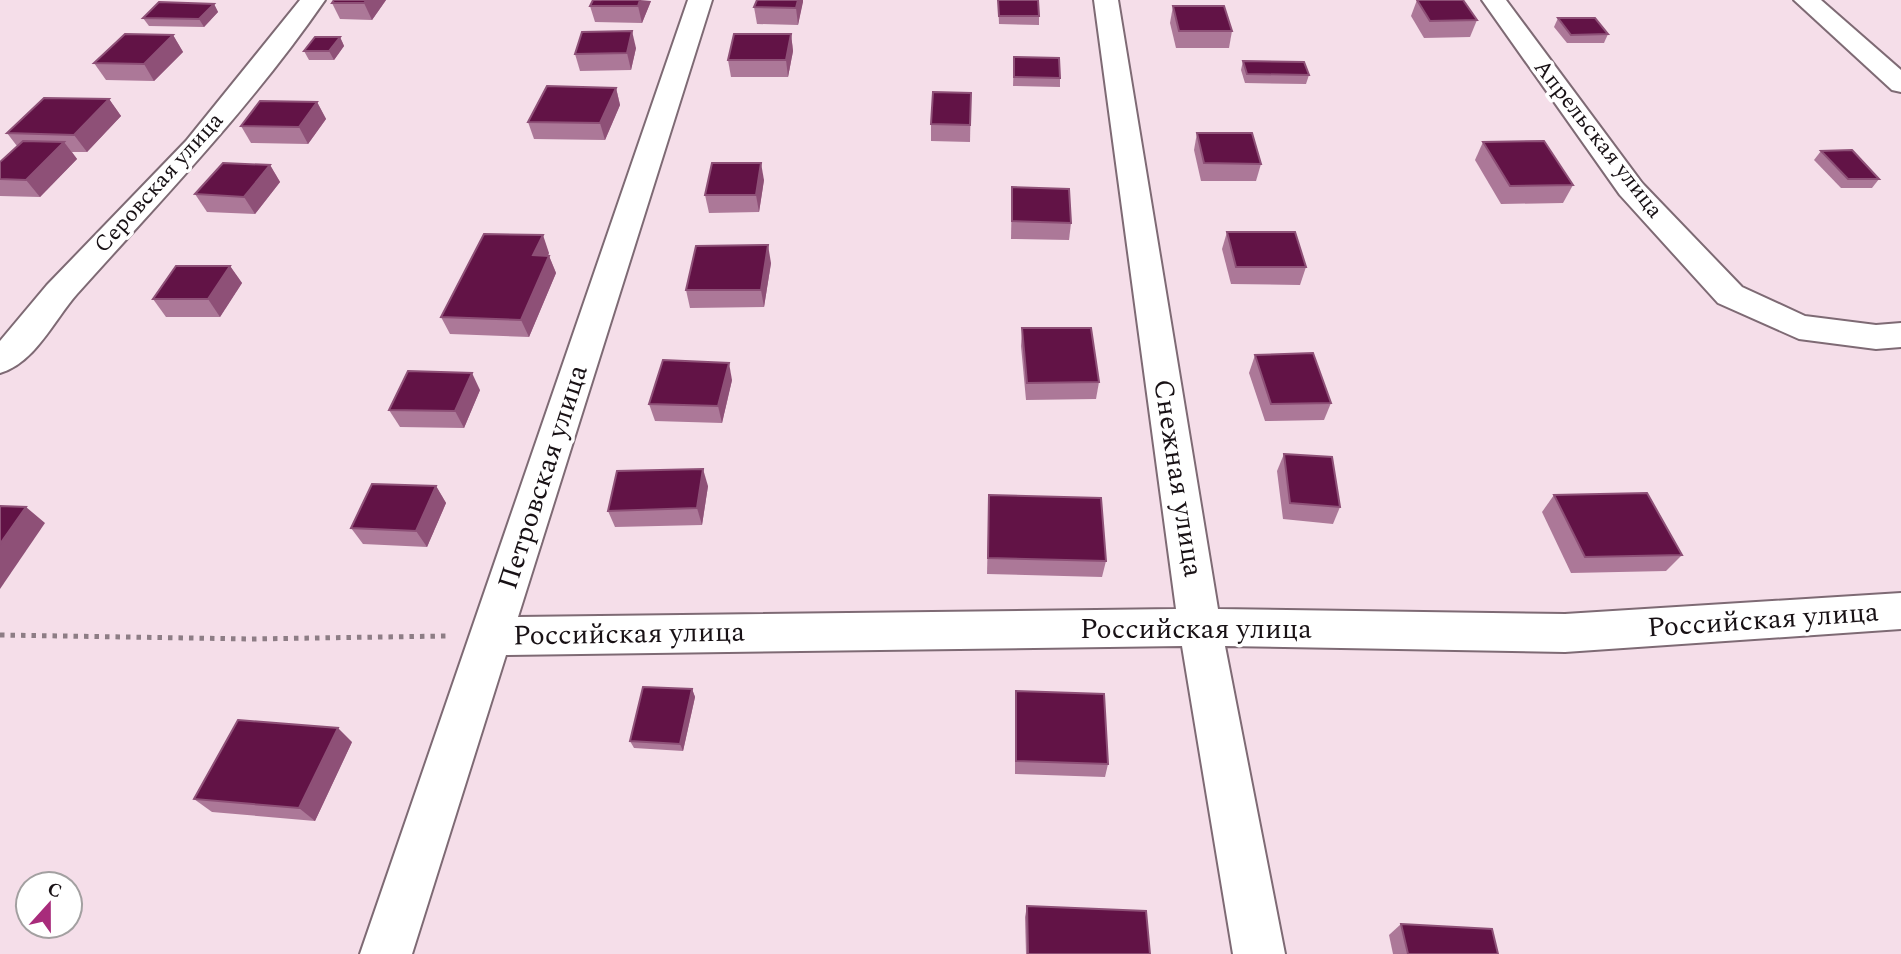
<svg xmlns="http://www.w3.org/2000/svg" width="1901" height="954" font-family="Spectral,serif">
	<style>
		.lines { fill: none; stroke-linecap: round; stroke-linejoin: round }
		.minor-casing { stroke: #7e6a74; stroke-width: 4 }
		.path { stroke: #8d7d85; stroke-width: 5; stroke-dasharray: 4.5 6; stroke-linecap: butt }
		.minor { fill: #fff; fill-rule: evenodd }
		.wall { fill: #ac7898 }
		.shaded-wall { fill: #8e5077 }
		.building { fill: #621346; stroke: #8e5077; stroke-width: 2 }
		.labels { text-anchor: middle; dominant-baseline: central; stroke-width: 7; stroke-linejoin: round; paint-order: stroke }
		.far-street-label { font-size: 23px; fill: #181115; stroke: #fff }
		.street-label { font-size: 28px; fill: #181115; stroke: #fff }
	</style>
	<rect width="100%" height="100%" fill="#f5dee9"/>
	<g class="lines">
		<g class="minor-casing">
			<g id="minor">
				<path d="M 300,0 L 325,0 C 252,106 162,199 77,294 C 54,320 35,363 0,373 L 0,341 L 47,285 L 186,141 Z"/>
				<polygon points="688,0 712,0 518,617 1176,609 1094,0 1118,0 1218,609 1565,614 1901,593 1901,629 1565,652 1225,646 1285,954 1233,954 1182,646 506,655 412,954 360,954"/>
				<polygon points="1482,0 1506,0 1642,183 1742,287 1805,316 1876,325 1901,323 1901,347 1876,349 1799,339 1718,303 1620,195"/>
				<polygon points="1794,0 1821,0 1901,70 1901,92 1892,90"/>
			</g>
		</g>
		<polyline class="path" points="0,635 250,639 447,636"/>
		<use href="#minor" class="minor"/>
	</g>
	<g class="wall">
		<polygon points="334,0 386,0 372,20 340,19 332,3"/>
		<polygon points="757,0 803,0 798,25 757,24 754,7"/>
		<polygon points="998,0 1039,16 1039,25 999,24"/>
		<polygon points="1417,0 1477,20 1470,37 1424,38 1411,16"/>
		<polygon points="651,1 642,23 595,22 590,6"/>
		<polygon points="214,4 218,12 204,27 149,26 143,18"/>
		<polygon points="1173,6 1232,31 1229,48 1176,48 1170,23"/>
		<polygon points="1558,18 1608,34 1604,43 1567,43 1554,27"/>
		<polygon points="791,34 793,51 788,77 731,77 728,60"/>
		<polygon points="173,35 183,52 154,81 106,80 94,63"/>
		<polygon points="340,37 344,46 334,60 309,60 304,51"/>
		<polygon points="636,48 631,70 580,71 575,54"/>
		<polygon points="1014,57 1060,78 1060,87 1013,86"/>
		<polygon points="1243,61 1309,75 1306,84 1245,83 1241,70"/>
		<polygon points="616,88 620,105 605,140 534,139 528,122"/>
		<polygon points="971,93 970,142 931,141 931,124"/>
		<polygon points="109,99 121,116 87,152 72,152 77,159 40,197 0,196 0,162 17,146 7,133"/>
		<polygon points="317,102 326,119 308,144 251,143 241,126"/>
		<polygon points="1197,133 1261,164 1256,181 1201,181 1194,150"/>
		<polygon points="1483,142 1573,185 1563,203 1501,204 1475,160"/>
		<polygon points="1821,151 1879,179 1872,188 1841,188 1814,160"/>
		<polygon points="270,165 280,182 255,214 207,212 195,194"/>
		<polygon points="764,180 759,212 709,213 705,195"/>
		<polygon points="1012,187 1071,223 1069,240 1011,239"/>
		<polygon points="1227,232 1306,267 1300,285 1231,284 1222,249"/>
		<polygon points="549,253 548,256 549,256 556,273 529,337 450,334 441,317"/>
		<polygon points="771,263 764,307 690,308 686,290"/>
		<polygon points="230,266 242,283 220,317 166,317 153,299"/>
		<polygon points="1022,328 1099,382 1096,399 1026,400 1021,346"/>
		<polygon points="1255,355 1331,403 1324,420 1265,421 1249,373"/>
		<polygon points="732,380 722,423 655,421 649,404"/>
		<polygon points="480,390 464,428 400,427 389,410"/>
		<polygon points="1284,454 1340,507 1333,524 1283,519 1277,471"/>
		<polygon points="436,486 446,503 427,547 363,544 351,528"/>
		<polygon points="708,486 702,525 615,527 608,511"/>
		<polygon points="989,495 1106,561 1102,577 987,574"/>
		<polygon points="1554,495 1682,555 1666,571 1571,573 1542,512"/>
		<polygon points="692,689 695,697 683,751 634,748 630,741"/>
		<polygon points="1016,691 1108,764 1105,777 1015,774 1015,706"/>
		<polygon points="352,742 315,821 212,812 194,799"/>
		<polygon points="1027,906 1150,954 1026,954 1025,917"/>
		<polygon points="1401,924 1498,954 1393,954 1389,935"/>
	</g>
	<g class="shaded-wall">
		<polygon points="367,0 386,0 372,20 364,3"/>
		<polygon points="640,0 651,1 642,23 638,6"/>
		<polygon points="798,0 803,0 803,2 798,25 796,8"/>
		<polygon points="214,4 218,12 204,27 199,19"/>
		<polygon points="632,31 636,48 631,70 627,53"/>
		<polygon points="791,34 793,51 788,77 786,60"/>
		<polygon points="173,35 183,52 154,81 144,64"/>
		<polygon points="340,37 344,46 334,60 329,51"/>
		<polygon points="616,88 620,105 605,140 600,123"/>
		<polygon points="109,99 121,116 87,152 74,135"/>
		<polygon points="317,102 326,119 308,144 299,127"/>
		<polygon points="64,142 77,159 40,197 26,180"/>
		<polygon points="761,163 764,180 759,212 756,195"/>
		<polygon points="270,165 280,182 255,214 244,197"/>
		<polygon points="543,235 549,253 540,273 533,255"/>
		<polygon points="768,245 771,263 764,307 761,290"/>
		<polygon points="549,256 556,273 529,337 521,320"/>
		<polygon points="230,266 242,283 220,317 208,299"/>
		<polygon points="729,363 732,380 722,423 718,406"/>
		<polygon points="472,373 480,390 464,428 455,411"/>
		<polygon points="703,469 708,486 702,525 697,508"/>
		<polygon points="436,486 446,503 427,547 416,531"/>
		<polygon points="26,507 45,523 0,589 0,544"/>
		<polygon points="692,689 695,697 683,751 680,744"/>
		<polygon points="338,728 352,742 315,821 299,808"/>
	</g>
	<g class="building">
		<polygon points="334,0 367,0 364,3 332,3"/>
		<polygon points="593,0 640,0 638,6 590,6"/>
		<polygon points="757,0 798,0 796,8 754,7"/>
		<polygon points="998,0 1038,0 1039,16 999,16"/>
		<polygon points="1417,0 1463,0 1477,20 1430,21"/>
		<polygon points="159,2 214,4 199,19 143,18"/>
		<polygon points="1173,6 1224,6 1232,31 1179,31"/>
		<polygon points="1558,18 1595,18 1608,34 1571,35"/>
		<polygon points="632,31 627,53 575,54 582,32"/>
		<polygon points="125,34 173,35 144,64 94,63"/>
		<polygon points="734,34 791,34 786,60 728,60"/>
		<polygon points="315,37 340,37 329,51 304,51"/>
		<polygon points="1014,57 1059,58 1060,78 1014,77"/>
		<polygon points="1243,61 1304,62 1309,75 1247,74"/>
		<polygon points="547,86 616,88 600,123 528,122"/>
		<polygon points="933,92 971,93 970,125 931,124"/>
		<polygon points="44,98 109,99 74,135 7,133"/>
		<polygon points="260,101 317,102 299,127 241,126"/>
		<polygon points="1197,133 1252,133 1261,164 1204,163"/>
		<polygon points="23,141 64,142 26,180 0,179 0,162"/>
		<polygon points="1544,141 1573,185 1510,186 1483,142"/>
		<polygon points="1852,150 1879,179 1848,179 1821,151"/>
		<polygon points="223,163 270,165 244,197 195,194"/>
		<polygon points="712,163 761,163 756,195 705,195"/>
		<polygon points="1012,187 1069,189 1071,223 1012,221"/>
		<polygon points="1227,232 1295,232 1306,267 1236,267"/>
		<polygon points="484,234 543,235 533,255 549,256 521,320 441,317"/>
		<polygon points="768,245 761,290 686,290 696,246"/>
		<polygon points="176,266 230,266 208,299 153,299"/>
		<polygon points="1022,328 1091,328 1099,382 1027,383"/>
		<polygon points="1313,353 1331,403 1271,404 1255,355"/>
		<polygon points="663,360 729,363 718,406 649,404"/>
		<polygon points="408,371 472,373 455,411 389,410"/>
		<polygon points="1284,454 1332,457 1340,507 1290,503"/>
		<polygon points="703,469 697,508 608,511 617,471"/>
		<polygon points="372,484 436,486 416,531 351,528"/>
		<polygon points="1647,493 1682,555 1585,557 1554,495"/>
		<polygon points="989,495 1101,498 1106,561 988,558"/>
		<polygon points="0,506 26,507 0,544"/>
		<polygon points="643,687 692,689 680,744 630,741"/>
		<polygon points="1016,691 1104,694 1108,764 1016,761"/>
		<polygon points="238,720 338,728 299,808 194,799"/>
		<polygon points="1027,906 1146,911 1150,954 1028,954"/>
		<polygon points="1401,924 1492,929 1498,954 1408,954"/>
	</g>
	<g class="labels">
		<g class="far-street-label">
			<text transform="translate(1598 139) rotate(52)">Апрельская улица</text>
			<text transform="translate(159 183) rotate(-48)">Серовская улица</text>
		</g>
		<g class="street-label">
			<text transform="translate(543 477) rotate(-72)">Петровская улица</text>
			<text transform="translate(1178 478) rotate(81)">Снежная улица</text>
			<text transform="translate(1763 620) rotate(-4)">Российская улица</text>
			<text x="1196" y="629">Российская улица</text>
			<text transform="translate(629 634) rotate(-1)">Российская улица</text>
		</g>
	</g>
	<g transform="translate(49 905) rotate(21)"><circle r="33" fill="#ffffff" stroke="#a3a0a1" stroke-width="2"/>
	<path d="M0-5L12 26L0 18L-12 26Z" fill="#a82b7b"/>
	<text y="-10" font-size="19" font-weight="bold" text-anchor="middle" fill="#181115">С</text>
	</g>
</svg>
